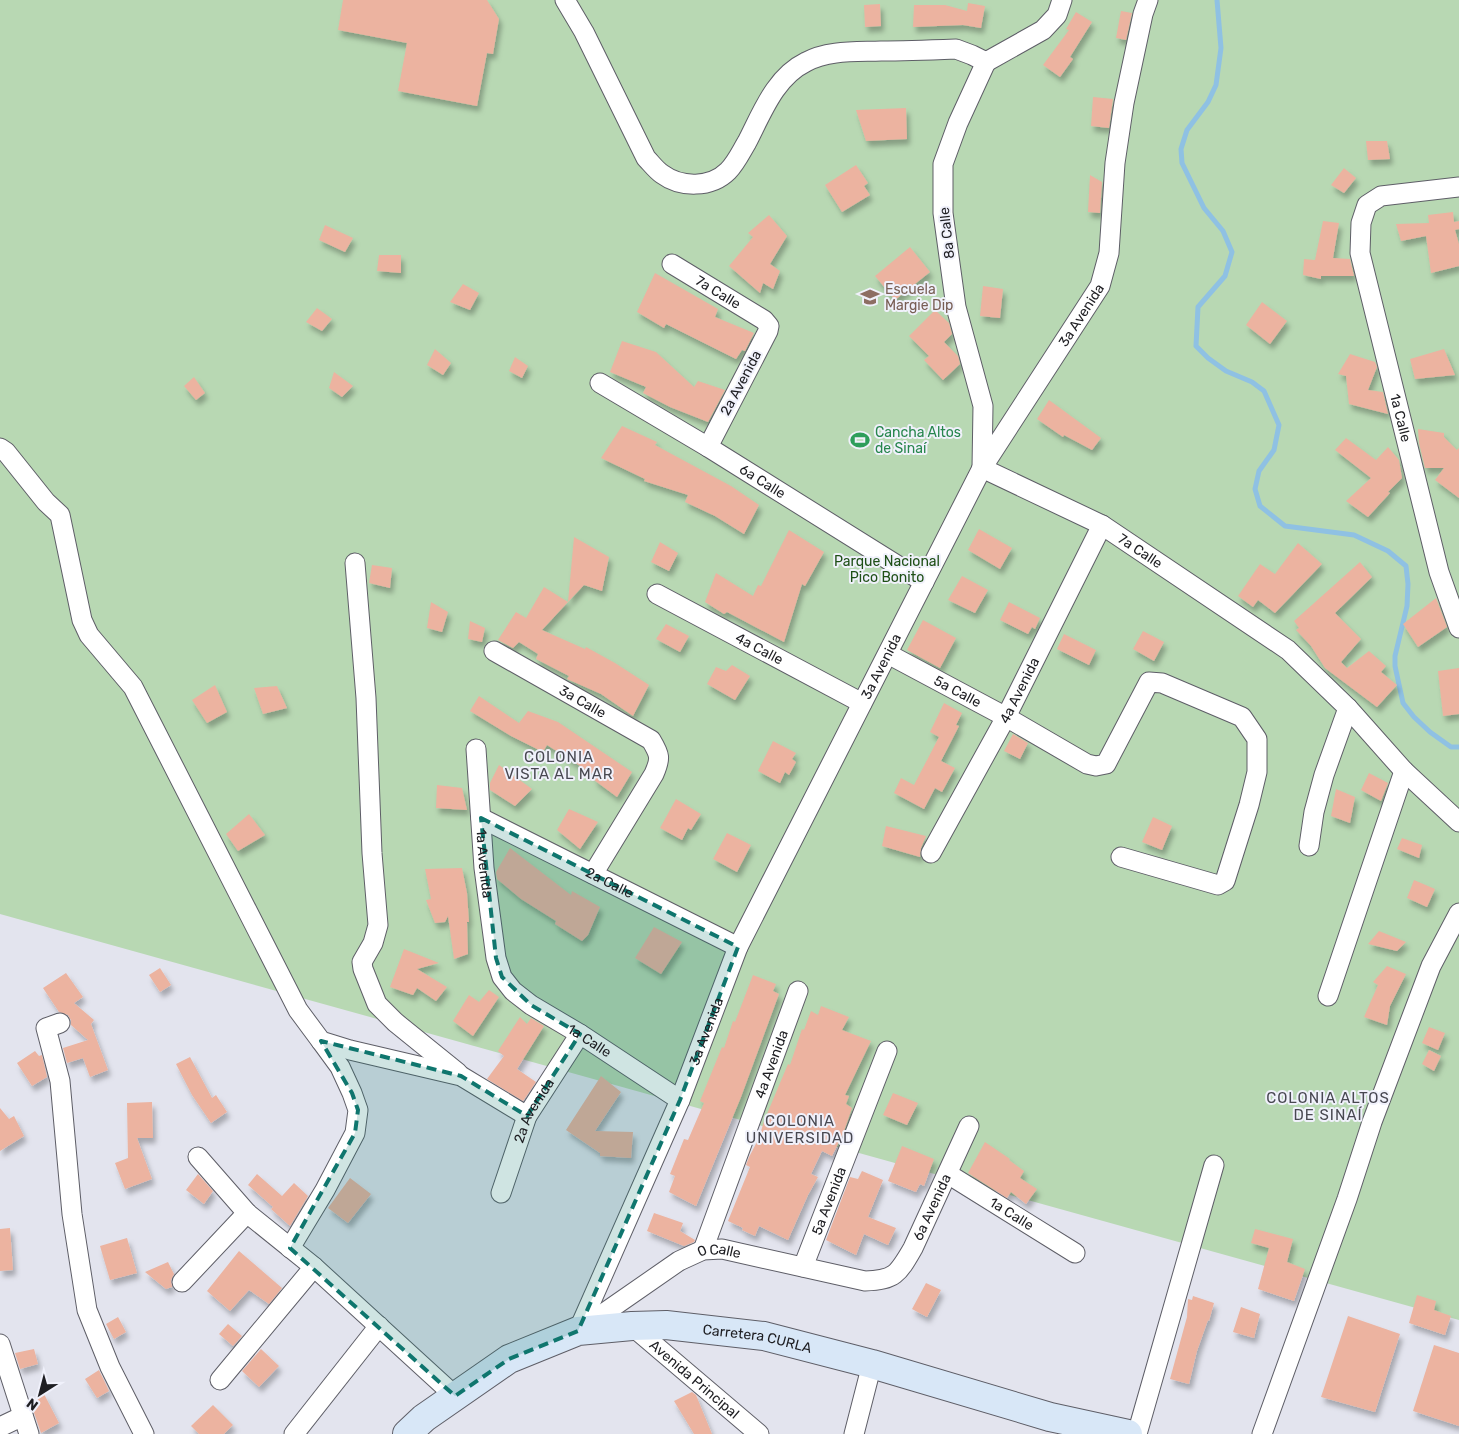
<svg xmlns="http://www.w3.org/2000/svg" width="1459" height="1434" font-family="Rubik,sans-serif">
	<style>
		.green { fill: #b8d8b3 }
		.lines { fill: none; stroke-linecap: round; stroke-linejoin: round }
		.stream { stroke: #8fc1e3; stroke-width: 5 }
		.building { fill: #ecb3a0; filter: url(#shadow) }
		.minor-casing { stroke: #5e5e67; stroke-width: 21 }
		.secondary-casing { stroke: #5e5e67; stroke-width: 30 }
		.minor { stroke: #fff; stroke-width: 19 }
		.secondary { stroke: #d8e7f7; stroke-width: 28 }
		.marked { fill: #0f766e; fill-opacity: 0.2; stroke: #0f766e; stroke-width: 4; stroke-dasharray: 10 6; stroke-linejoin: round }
		.labels { text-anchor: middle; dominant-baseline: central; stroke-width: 4; stroke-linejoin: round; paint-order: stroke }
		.street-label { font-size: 14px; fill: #1e1e22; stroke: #f0f1fb }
		.education-label { font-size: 14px; fill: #785e54; stroke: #f0f1fb; text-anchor: start }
		.leisure-label { font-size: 14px; fill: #27864d; stroke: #f0f1fb; text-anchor: start }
		.park-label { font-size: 14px; fill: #1e4f16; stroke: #f0f1fb }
		.neighbourhood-label { font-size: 15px; letter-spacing: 1px; fill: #484851; stroke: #f0f1fb }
	</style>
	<defs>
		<filter id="shadow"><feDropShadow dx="3" dy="5.5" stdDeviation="2.5" flood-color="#0004"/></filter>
	</defs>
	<rect width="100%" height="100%" fill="#e3e4ee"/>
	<polygon class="green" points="0,0 1459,0 1459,1320 0,914"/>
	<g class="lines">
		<polyline class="stream" points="1217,0 1221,48 1216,85 1208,102 1187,130 1181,149 1182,163 1204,208 1223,231 1232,252 1225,276 1198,307 1196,346 1208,358 1226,371 1252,382 1264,391 1279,425 1274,450 1259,471 1255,489 1260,506 1285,526 1354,535 1388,551 1406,566 1408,584 1407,606 1395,656 1395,666 1403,703 1414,717 1430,732 1451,747 1459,747"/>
	</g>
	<g class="building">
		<polygon points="343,0 487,0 499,19 493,54 487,53 477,106 398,91 407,43 338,30"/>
		<polygon points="968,3 985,6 981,28 963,25 913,27 914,5 945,5 967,11"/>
		<polygon points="880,4 881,26 865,27 864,5"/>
		<polygon points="1121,11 1132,13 1126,40 1116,38"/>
		<polygon points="1076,12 1092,22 1070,57 1073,59 1060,77 1043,65 1069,30 1066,29"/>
		<polygon points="1093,97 1113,99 1109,128 1091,126"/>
		<polygon points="906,108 907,139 866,141 856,110"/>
		<polygon points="1366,141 1387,141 1390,159 1368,160"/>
		<polygon points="856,165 868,183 864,186 870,195 842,212 825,185"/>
		<polygon points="1344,168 1356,178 1344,193 1331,185"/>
		<polygon points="1090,175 1102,182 1100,213 1088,212"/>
		<polygon points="1453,212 1454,222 1459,221 1459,229 1455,230 1459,244 1459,266 1431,273 1426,236 1401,241 1396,224 1429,223 1428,215"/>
		<polygon points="769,215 787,236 770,264 780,271 773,289 763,283 760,293 729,266 753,237 748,233"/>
		<polygon points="1323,221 1339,223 1333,258 1350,259 1354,276 1321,276 1321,279 1303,275 1304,259 1315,260"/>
		<polygon points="325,225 353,238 345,252 319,240"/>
		<polygon points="910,247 930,272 895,300 875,276"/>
		<polygon points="379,255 401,255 401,273 377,271"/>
		<polygon points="655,273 718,309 715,317 754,333 745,351 742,350 736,359 666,324 664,328 637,312"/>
		<polygon points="463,284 479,293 470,310 450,302"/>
		<polygon points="983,286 1003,289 1000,318 980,316"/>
		<polygon points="1262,302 1287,321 1270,344 1246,325"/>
		<polygon points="317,308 332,319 322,331 306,322"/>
		<polygon points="935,310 949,323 952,334 944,342 958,356 960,364 943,380 924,360 929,356 909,336"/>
		<polygon points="622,341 656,352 694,387 698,381 725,390 708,422 670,407 643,393 646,387 610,372"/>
		<polygon points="435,349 451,363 443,375 427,365"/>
		<polygon points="1444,349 1455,375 1415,379 1410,359"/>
		<polygon points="1350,354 1375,362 1377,367 1368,390 1383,392 1388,414 1349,404 1346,376 1338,374"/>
		<polygon points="515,357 528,366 522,378 509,371"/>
		<polygon points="334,372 353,386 342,397 329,388"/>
		<polygon points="194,377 205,393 196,400 184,386"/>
		<polygon points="1049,400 1101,438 1092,450 1064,435 1063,437 1037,419"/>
		<polygon points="622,426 657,442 655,445 731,486 759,505 744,534 715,516 685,502 688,495 644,481 645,479 601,458"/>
		<polygon points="1418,429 1444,433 1444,437 1457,450 1459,448 1459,498 1435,480 1444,468 1425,468 1419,443"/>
		<polygon points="1346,438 1376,460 1388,447 1399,460 1402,478 1388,492 1390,493 1368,517 1346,501 1371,478 1335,450"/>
		<polygon points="979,529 1012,548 1000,569 968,550"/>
		<polygon points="789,530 824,552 805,586 802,584 784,642 727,612 724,614 705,602 716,573 753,596 758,585 761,586"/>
		<polygon points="574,537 609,557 602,591 584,585 568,602"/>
		<polygon points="660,542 678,553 669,571 651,562"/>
		<polygon points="1298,543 1322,564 1275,613 1258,600 1253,607 1238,596 1260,564 1275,574"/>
		<polygon points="1360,562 1372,577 1335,613 1361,639 1341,662 1347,668 1369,651 1386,666 1381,672 1397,685 1377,707 1325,668 1311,646 1296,630 1299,628 1294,621"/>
		<polygon points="372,565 392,568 390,588 369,583"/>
		<polygon points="962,576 988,590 975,613 948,600"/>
		<polygon points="544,587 568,602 542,630 585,649 586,647 615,663 649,685 633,716 601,694 567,679 569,676 536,659 538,654 519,642 513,648 498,640 516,612 526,618"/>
		<polygon points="1436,598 1447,627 1418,647 1403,624"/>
		<polygon points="431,602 448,612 442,632 427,628"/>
		<polygon points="1009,602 1040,618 1035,629 1032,627 1028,634 1000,620"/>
		<polygon points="923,620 956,638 940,668 907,650"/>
		<polygon points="470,621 485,628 482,642 468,639"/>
		<polygon points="666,624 689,636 680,652 656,639"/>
		<polygon points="1143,631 1164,642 1154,661 1133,649"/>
		<polygon points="1064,634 1096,650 1089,665 1057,649"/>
		<polygon points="732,665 750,676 735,700 707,684 716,667 726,671"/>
		<polygon points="1459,668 1459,714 1443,716 1438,671"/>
		<polygon points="215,685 227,712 207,723 192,700"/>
		<polygon points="277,686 287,708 263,714 254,688"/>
		<polygon points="479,696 519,723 528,711 558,722 632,772 617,797 594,780 596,776 547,745 543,752 511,736 470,711"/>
		<polygon points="944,703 962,713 956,725 959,726 941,761 955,768 942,792 935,788 924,809 894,793 901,778 914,785 939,737 930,732"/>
		<polygon points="1013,734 1028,743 1020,759 1004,751"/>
		<polygon points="773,741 796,753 792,759 796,762 789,775 785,772 780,783 758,771"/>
		<polygon points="499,765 532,789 515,806 490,790 490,783"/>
		<polygon points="1369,773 1388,783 1381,801 1361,790"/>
		<polygon points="437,785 462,788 467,810 436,808"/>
		<polygon points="1336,789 1355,797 1350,823 1331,816"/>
		<polygon points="676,799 701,814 691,830 688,828 682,840 660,828"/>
		<polygon points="569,809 598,822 580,849 557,830"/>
		<polygon points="249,814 265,835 238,851 226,834"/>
		<polygon points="1153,817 1172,826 1162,850 1142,842"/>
		<polygon points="886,826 926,836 921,848 920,857 882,846"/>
		<polygon points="727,833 751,845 737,872 713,859"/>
		<polygon points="1402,838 1422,845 1419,858 1397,849"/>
		<polygon points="510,848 571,895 572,891 600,907 588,935 582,941 555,924 556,921 521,899 497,879 496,872"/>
		<polygon points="462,868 467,893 469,922 467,922 468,954 454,959 448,916 445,922 435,923 426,900 431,899 425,869"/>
		<polygon points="1414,880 1435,889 1427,907 1407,898"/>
		<polygon points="654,927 682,942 661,974 635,958"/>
		<polygon points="1379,931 1406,942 1397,951 1368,944"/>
		<polygon points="404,949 439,963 417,969 447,987 436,1001 417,988 413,995 390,987"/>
		<polygon points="1387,966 1406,974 1390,1006 1387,1025 1364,1017 1378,985 1373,982"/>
		<polygon points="160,968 171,985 160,992 149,975"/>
		<polygon points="66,973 83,997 74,1003 94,1020 91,1024 108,1070 90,1077 83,1058 67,1063 63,1048 88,1040 71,1025 71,1020 68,1015 59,1012 43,988"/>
		<polygon points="753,975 776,984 773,991 779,994 741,1097 696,1206 669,1192 675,1176 670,1174 684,1139 688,1140 704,1103 700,1101 722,1047 724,1048 733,1021 735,1022"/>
		<polygon points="489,990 499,997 473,1036 453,1021 469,995 479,1002"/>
		<polygon points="821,1006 849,1017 842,1030 871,1041 845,1095 849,1096 846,1104 852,1108 843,1134 832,1156 822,1151 811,1174 818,1177 808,1195 788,1240 759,1226 755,1236 742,1230 743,1228 728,1221 750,1167 746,1165 749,1157 759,1138 764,1121 788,1064 790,1065 802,1029 804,1030 811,1011 818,1015"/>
		<polygon points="520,1017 527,1024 531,1018 544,1026 517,1069 536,1082 523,1101 487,1079 504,1056 498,1051"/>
		<polygon points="1429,1027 1445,1033 1438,1050 1422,1043"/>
		<polygon points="1429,1050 1441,1056 1434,1071 1422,1064"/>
		<polygon points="35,1051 39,1056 42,1055 47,1077 32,1086 17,1063"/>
		<polygon points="190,1057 212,1098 216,1095 227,1112 211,1123 192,1095 176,1064"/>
		<polygon points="601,1076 621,1092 595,1131 633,1132 631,1158 600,1156 600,1153 566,1130"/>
		<polygon points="893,1093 918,1103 907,1125 883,1115"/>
		<polygon points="152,1102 153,1138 137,1138 152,1179 125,1189 115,1163 128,1158 127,1103"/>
		<polygon points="0,1108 9,1119 14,1116 24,1136 0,1151"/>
		<polygon points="985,1142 1010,1159 1009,1160 1024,1171 1020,1178 1037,1189 1026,1204 1011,1192 1007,1198 968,1173"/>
		<polygon points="902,1146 934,1159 924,1186 920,1184 916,1192 888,1181"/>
		<polygon points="862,1171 883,1180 868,1217 896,1228 888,1245 864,1234 856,1255 826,1240 850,1177 858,1179"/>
		<polygon points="198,1174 213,1191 204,1204 186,1190"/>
		<polygon points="257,1174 282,1196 294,1183 308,1196 290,1226 271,1209 273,1207 248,1185"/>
		<polygon points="350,1178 371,1194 348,1223 328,1208"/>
		<polygon points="654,1213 683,1223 680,1231 695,1240 694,1242 684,1246 647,1231"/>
		<polygon points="10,1228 13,1270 0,1271 0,1229"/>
		<polygon points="1255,1229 1293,1239 1287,1262 1305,1269 1294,1301 1258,1289 1269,1248 1251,1243"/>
		<polygon points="127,1238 137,1273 110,1280 100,1246"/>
		<polygon points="239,1251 282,1288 269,1304 249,1290 230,1311 207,1291"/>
		<polygon points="168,1262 174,1274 171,1280 172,1287 166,1289 145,1272"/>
		<polygon points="926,1283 941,1290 927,1317 912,1309"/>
		<polygon points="1417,1295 1436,1301 1434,1310 1451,1316 1445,1335 1409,1323"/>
		<polygon points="1193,1296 1214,1303 1209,1321 1208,1320 1197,1351 1189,1384 1170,1379 1187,1317 1188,1299 1192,1300"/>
		<polygon points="1241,1307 1260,1314 1254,1338 1233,1332"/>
		<polygon points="1348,1316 1400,1334 1375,1412 1321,1397"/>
		<polygon points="118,1317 126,1332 114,1339 106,1324"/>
		<polygon points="228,1324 242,1336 233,1346 219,1334"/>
		<polygon points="1434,1345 1459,1353 1459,1426 1413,1411"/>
		<polygon points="34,1349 38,1364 20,1369 15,1353"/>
		<polygon points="261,1349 279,1366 259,1387 242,1371"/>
		<polygon points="99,1370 109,1391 97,1398 85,1379"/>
		<polygon points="692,1392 696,1395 712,1434 694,1434 674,1401"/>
		<polygon points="44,1394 59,1423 41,1433 30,1401"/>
		<polygon points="213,1405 233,1425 224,1434 199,1434 191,1426"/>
	</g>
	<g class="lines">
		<g class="minor-casing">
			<g id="minor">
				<path d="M 565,0 L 584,32 L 646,158 C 651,163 656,170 662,174 C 681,188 711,188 728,171 C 736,163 741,152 747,142 C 762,113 775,77 806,62 C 828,50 856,52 881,51 C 906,51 931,50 956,49 L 972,55 L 986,62 L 1043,30 L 1057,15 L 1062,0"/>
				<path id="s1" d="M 1459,187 L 1381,196 L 1367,205 L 1361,223 L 1360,253 L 1439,572 L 1459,628"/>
				<path id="s2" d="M 672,264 L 764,320 L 769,326 L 768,331 L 708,447"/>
				<path id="s3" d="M 600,383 L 708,447 L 924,582"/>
				<polyline points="0,448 6,452 46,502 60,515 82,620 89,635 133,687 298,1010 321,1041 350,1050 461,1076 527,1116"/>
				<path id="s4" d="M 982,468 L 1102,525 L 1288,650 L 1348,708 L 1404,771 L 1459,822"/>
				<polyline points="982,468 983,406 956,307 943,213 943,164 958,123 986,62"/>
				<polyline points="355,563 366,698 372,853 378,925 373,943 362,962 363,969 377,1004 395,1022 458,1073"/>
				<path id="s5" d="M 657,594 L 862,703"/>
				<path id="s6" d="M 494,651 L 651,740 C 660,755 661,758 654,774 L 593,874"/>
				<path id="s7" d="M 888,654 L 1006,717 L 1087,764 L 1096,766 L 1106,764 L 1149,682 L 1162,683 L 1242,717 L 1257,739 L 1257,772 L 1249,805 L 1225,881 L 1218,885 L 1121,857"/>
				<path id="s8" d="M 476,749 L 484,868 L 496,958 L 502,977 L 513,991 L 531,1005 L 580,1034 L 680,1100"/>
				<path id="s9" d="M 481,818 L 738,947"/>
				<polyline points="1309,846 1314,812 1324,775 1348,708"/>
				<path id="s10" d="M 931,853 L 1006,717 L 1102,525"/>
				<polyline points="1328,996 1404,771"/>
				<polyline points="60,1023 46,1028 60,1081 72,1214 87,1310 110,1367 144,1434"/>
				<polyline points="198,1157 247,1213 314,1267 455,1396"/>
				<path id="s11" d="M 948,1174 L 1075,1253"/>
				<path id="s12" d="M 501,1193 L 527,1116 L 580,1034"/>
				<polyline points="290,1248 325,1190 355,1133 358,1110 352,1093 340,1067 321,1041"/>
				<path id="s13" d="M 703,1250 L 798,991"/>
				<path id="s14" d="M 803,1267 L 887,1051"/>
				<polyline points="182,1282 247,1213"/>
				<path id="s15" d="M 632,1326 L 759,1434"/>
				<path id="s16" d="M 581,1329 L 679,1261 L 703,1250 L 722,1249 L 865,1281 C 895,1280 898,1274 913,1248 L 969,1126"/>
				<path id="s17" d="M 578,1331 L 680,1100 L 738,947 L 982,468 L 1100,286 L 1109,253 L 1115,163 L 1124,103 L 1143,14 L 1148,0"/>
				<polyline points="0,1344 29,1434"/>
				<polyline points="220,1380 314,1267"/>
				<polyline points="0,1427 23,1416"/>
				<polyline points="294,1434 379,1326"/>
				<polyline points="854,1434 872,1364"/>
				<polyline points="1137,1434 1214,1165"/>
				<polyline points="1262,1434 1347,1199 1372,1122 1431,966 1459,913"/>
			</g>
		</g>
		<g class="secondary-casing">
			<g id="secondary">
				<path id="s18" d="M 407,1434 L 424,1418 L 509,1359 L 578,1331 L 632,1326 L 666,1325 L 764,1336 L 872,1364 L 1050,1417 L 1128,1434"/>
			</g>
		</g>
		<use href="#minor" class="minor"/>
		<use href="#secondary" class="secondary"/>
	</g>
	<path class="marked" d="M 481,818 L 738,947 L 680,1100 L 578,1331 L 509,1359 L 455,1396 L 290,1248 L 355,1133 L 358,1110 L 352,1093 L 321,1041 L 461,1076 L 527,1116 L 580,1034 L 531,1005 L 502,977 L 496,958 Z"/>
	<defs>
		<g id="school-bare" transform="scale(1.5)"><path d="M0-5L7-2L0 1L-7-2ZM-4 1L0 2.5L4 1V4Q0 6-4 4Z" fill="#8d6e63" stroke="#f0f1fb" stroke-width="2.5" paint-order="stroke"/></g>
		<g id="stadium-bare" transform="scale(1.5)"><path d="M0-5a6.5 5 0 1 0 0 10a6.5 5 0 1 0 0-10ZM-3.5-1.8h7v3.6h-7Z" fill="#2e9e5b" stroke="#f0f1fb" stroke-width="2.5" paint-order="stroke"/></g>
	</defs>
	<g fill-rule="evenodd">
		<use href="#school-bare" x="870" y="297"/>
		<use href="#stadium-bare" x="860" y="440"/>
	</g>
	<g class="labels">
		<g class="street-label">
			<text transform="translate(947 233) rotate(-96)">8a Calle</text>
			<text stroke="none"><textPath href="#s2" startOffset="54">7a Calle</textPath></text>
			<text stroke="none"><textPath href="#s17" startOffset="1136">3a Avenida</textPath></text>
			<text transform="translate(741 383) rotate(-62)">2a Avenida</text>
			<text stroke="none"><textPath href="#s1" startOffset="314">1a Calle</textPath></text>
			<text stroke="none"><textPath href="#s3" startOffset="190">6a Calle</textPath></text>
			<text stroke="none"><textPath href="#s4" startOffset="179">7a Calle</textPath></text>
			<text stroke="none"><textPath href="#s5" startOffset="116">4a Calle</textPath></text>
			<text stroke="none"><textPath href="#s17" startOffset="731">3a Avenida</textPath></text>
			<text stroke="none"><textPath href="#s10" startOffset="185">4a Avenida</textPath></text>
			<text stroke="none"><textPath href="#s7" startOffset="79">5a Calle</textPath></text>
			<text stroke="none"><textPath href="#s6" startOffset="102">3a Calle</textPath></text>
			<text stroke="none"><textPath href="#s8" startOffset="115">1a Avenida</textPath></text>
			<text stroke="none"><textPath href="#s9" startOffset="144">2a Calle</textPath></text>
			<text stroke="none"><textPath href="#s17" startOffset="326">3a Avenida</textPath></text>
			<text stroke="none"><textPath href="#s8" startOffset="339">1a Calle</textPath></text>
			<text stroke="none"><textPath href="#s13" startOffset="198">4a Avenida</textPath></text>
			<text stroke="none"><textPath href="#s12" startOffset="89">2a Avenida</textPath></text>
			<text stroke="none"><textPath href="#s14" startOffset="71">5a Avenida</textPath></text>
			<text stroke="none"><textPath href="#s16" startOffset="419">6a Avenida</textPath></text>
			<text stroke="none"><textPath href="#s11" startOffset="75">1a Calle</textPath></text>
			<text stroke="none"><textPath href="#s16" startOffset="162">0 Calle</textPath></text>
			<text stroke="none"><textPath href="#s18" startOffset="382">Carretera CURLA</textPath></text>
			<text stroke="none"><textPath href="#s15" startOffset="82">Avenida Principal</textPath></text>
		</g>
		<g class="education-label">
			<text x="885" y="289">Escuela<tspan x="885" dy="16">Margie Dip</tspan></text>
		</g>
		<g class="leisure-label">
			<text x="875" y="432">Cancha Altos<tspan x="875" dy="16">de Sinaí</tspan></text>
		</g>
		<g class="park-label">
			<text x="887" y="561">Parque Nacional<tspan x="887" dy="16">Pico Bonito</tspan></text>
		</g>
		<g class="neighbourhood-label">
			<text x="559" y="757">COLONIA<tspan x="559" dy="17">VISTA AL MAR</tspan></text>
			<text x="1328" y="1098">COLONIA ALTOS<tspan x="1328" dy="17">DE SINAÍ</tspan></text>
			<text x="800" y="1121">COLONIA<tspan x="800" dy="17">UNIVERSIDAD</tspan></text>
		</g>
	</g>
	<g transform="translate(40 1394) rotate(216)" stroke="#f0f1fb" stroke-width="4" paint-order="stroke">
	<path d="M0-4L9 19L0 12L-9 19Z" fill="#1e1e22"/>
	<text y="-8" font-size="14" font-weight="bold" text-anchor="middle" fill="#1e1e22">N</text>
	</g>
</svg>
